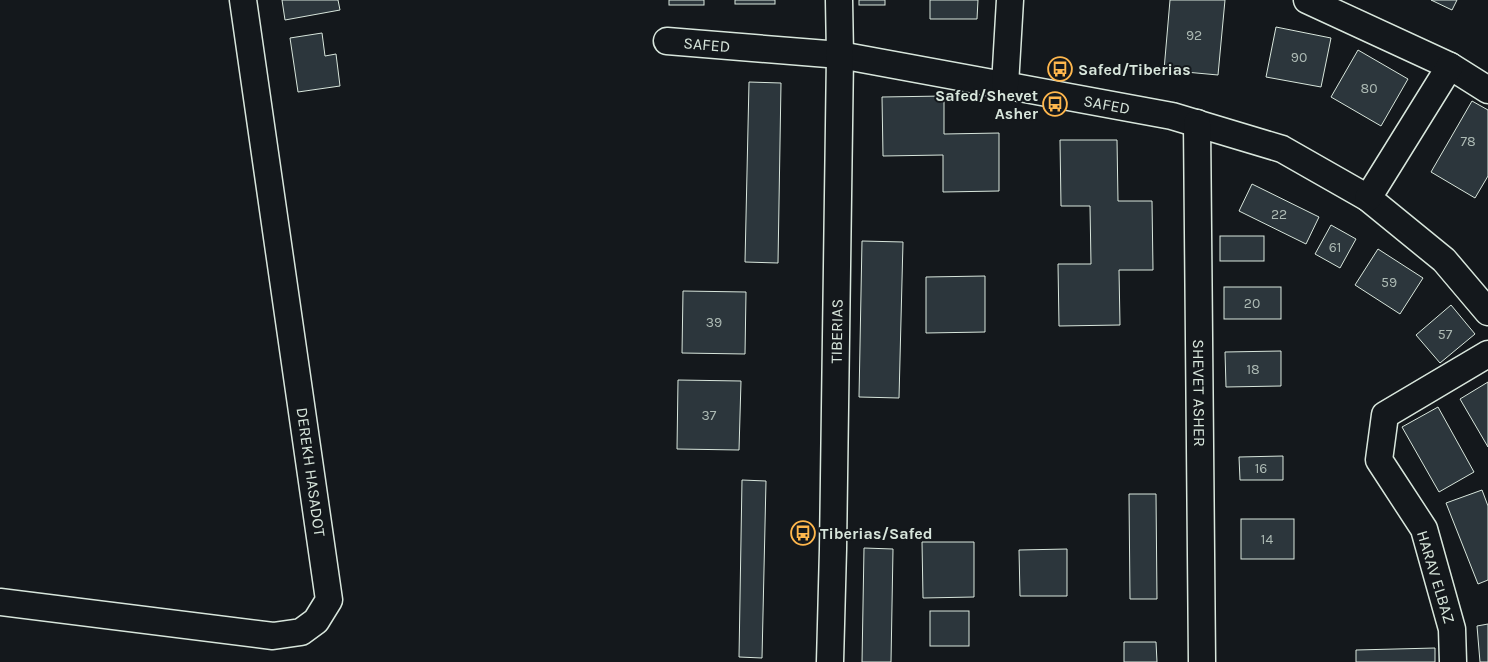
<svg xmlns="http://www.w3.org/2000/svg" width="1488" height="662" font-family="Karla,sans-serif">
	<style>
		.building { fill: #2c363c; stroke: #d8e6dc }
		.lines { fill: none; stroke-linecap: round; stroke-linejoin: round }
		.minor-casing { stroke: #d8e6dc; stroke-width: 29 }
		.minor { stroke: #14181c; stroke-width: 26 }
		.labels { text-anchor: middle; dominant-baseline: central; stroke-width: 4; stroke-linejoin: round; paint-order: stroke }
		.number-label { font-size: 14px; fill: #adbab4 }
		.street-label { font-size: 16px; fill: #d8e6dc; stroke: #14181c }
		.poi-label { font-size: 16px; font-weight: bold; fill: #d8e6dc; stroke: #14181c; text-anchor: start }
	</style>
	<rect width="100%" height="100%" fill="#14181c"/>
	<g class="building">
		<polygon points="282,0 338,0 340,10 285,20"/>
		<rect x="669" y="0" width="35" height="5"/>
		<rect x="735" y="0" width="40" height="4"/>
		<rect x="859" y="0" width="26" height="5"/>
		<polygon points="930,0 978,0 977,19 930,19"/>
		<polygon points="1170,0 1225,0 1218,75 1164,70"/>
		<polygon points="1431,0 1457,0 1452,10"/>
		<polygon points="1276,27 1331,38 1321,87 1266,77"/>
		<polygon points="322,33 325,56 336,54 340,86 298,92 290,38"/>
		<polygon points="1358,50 1408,79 1381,126 1331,97"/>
		<polygon points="749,82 781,83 778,263 745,262"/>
		<polygon points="944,96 944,134 999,133 999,191 943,192 943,155 883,156 882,97"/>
		<polygon points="1472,101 1488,110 1488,176 1475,198 1431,172"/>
		<polygon points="1060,140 1117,140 1118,201 1152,201 1153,270 1119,270 1120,325 1059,326 1058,264 1091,264 1090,206 1061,206"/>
		<polygon points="1252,184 1319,217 1306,244 1239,211"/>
		<polygon points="1331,225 1356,239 1340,268 1315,254"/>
		<rect x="1220" y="236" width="44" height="25"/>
		<polygon points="862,241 903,242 899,398 859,397"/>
		<polygon points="1378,249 1423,278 1400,314 1355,285"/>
		<polygon points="985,276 985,332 926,333 926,277"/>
		<rect x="1224" y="287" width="57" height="32"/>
		<polygon points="683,291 746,292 745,354 682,353"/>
		<polygon points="1451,305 1475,334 1440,363 1416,335"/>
		<polygon points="1281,351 1281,386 1226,387 1225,352"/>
		<polygon points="678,380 741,381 739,450 677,449"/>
		<polygon points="1488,382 1488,447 1460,399"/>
		<polygon points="1438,407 1474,472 1439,492 1402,427"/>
		<polygon points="1283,456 1283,480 1240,480 1239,457"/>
		<polygon points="742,480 766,481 762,658 739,657"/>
		<polygon points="1482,490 1488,506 1488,580 1478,584 1446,503"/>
		<polygon points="1129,494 1156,494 1157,599 1130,599"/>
		<rect x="1241" y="519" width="53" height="40"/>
		<polygon points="922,542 974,542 974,597 923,598"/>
		<polygon points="864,548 893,549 891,662 862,662"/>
		<polygon points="1067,549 1067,596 1020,596 1019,550"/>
		<rect x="930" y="611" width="39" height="35"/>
		<polygon points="1488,624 1488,662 1480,662 1477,626"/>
		<polygon points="1124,642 1156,642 1157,662 1124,662"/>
		<polygon points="1435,648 1435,662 1356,662 1356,650"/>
	</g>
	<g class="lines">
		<g class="minor-casing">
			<g id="minor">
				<polyline points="1307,0 1450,66 1488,90"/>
				<path id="s1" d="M 667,41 L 840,55 L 1172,116 L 1282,149 L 1368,198 L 1444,260 L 1488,312"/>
				<polyline points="1005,85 1010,0"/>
				<path id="s2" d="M 1197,123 L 1202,662"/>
				<polyline points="1368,198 1450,66"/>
				<polyline points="0,602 273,636 301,632 316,621 329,600 243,0"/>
				<path id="s3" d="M 830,662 L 833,549 L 840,55 L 839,0"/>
				<polyline points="1453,662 1452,629 1424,529 1379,460 1385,415 1488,354"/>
			</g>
		</g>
		<use href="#minor" class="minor"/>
	</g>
	<defs>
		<g id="bus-ring" transform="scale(1.25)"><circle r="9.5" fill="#14181c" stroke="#ffb74d" stroke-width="1.5"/><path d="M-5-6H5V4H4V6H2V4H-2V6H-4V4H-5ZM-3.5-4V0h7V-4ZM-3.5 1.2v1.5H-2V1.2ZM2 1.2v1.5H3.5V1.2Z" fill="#ffb74d"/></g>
	</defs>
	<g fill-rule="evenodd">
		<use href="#bus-ring" x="1060" y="69"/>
		<use href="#bus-ring" x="1055" y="104"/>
		<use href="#bus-ring" x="803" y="533"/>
	</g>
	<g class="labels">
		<g class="number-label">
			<text x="1194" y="35">92</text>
			<text x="1299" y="57">90</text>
			<text x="1369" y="88">80</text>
			<text x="1468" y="141">78</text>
			<text x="1279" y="214">22</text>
			<text x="1335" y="247">61</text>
			<text x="1389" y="282">59</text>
			<text x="1252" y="303">20</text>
			<text x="714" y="322">39</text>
			<text x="1445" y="334">57</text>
			<text x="1253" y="369">18</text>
			<text x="709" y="415">37</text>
			<text x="1261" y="468">16</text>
			<text x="1267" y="539">14</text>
		</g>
		<g class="street-label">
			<text stroke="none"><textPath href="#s1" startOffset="40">SAFED</textPath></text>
			<text stroke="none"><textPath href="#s1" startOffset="445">SAFED</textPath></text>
			<text stroke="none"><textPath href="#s3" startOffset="331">TIBERIAS</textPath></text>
			<text stroke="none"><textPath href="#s2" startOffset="270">SHEVET ASHER</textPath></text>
			<text transform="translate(311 472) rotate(82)">DEREKH HASADOT</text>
			<text transform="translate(1436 577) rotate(73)">HARAV ELBAZ</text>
		</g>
		<g class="poi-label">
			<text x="1078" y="69">Safed/Tiberias</text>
			<text x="1038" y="95" text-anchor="end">Safed/Shevet<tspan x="1038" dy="18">Asher</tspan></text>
			<text x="820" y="533">Tiberias/Safed</text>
		</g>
	</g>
</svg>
